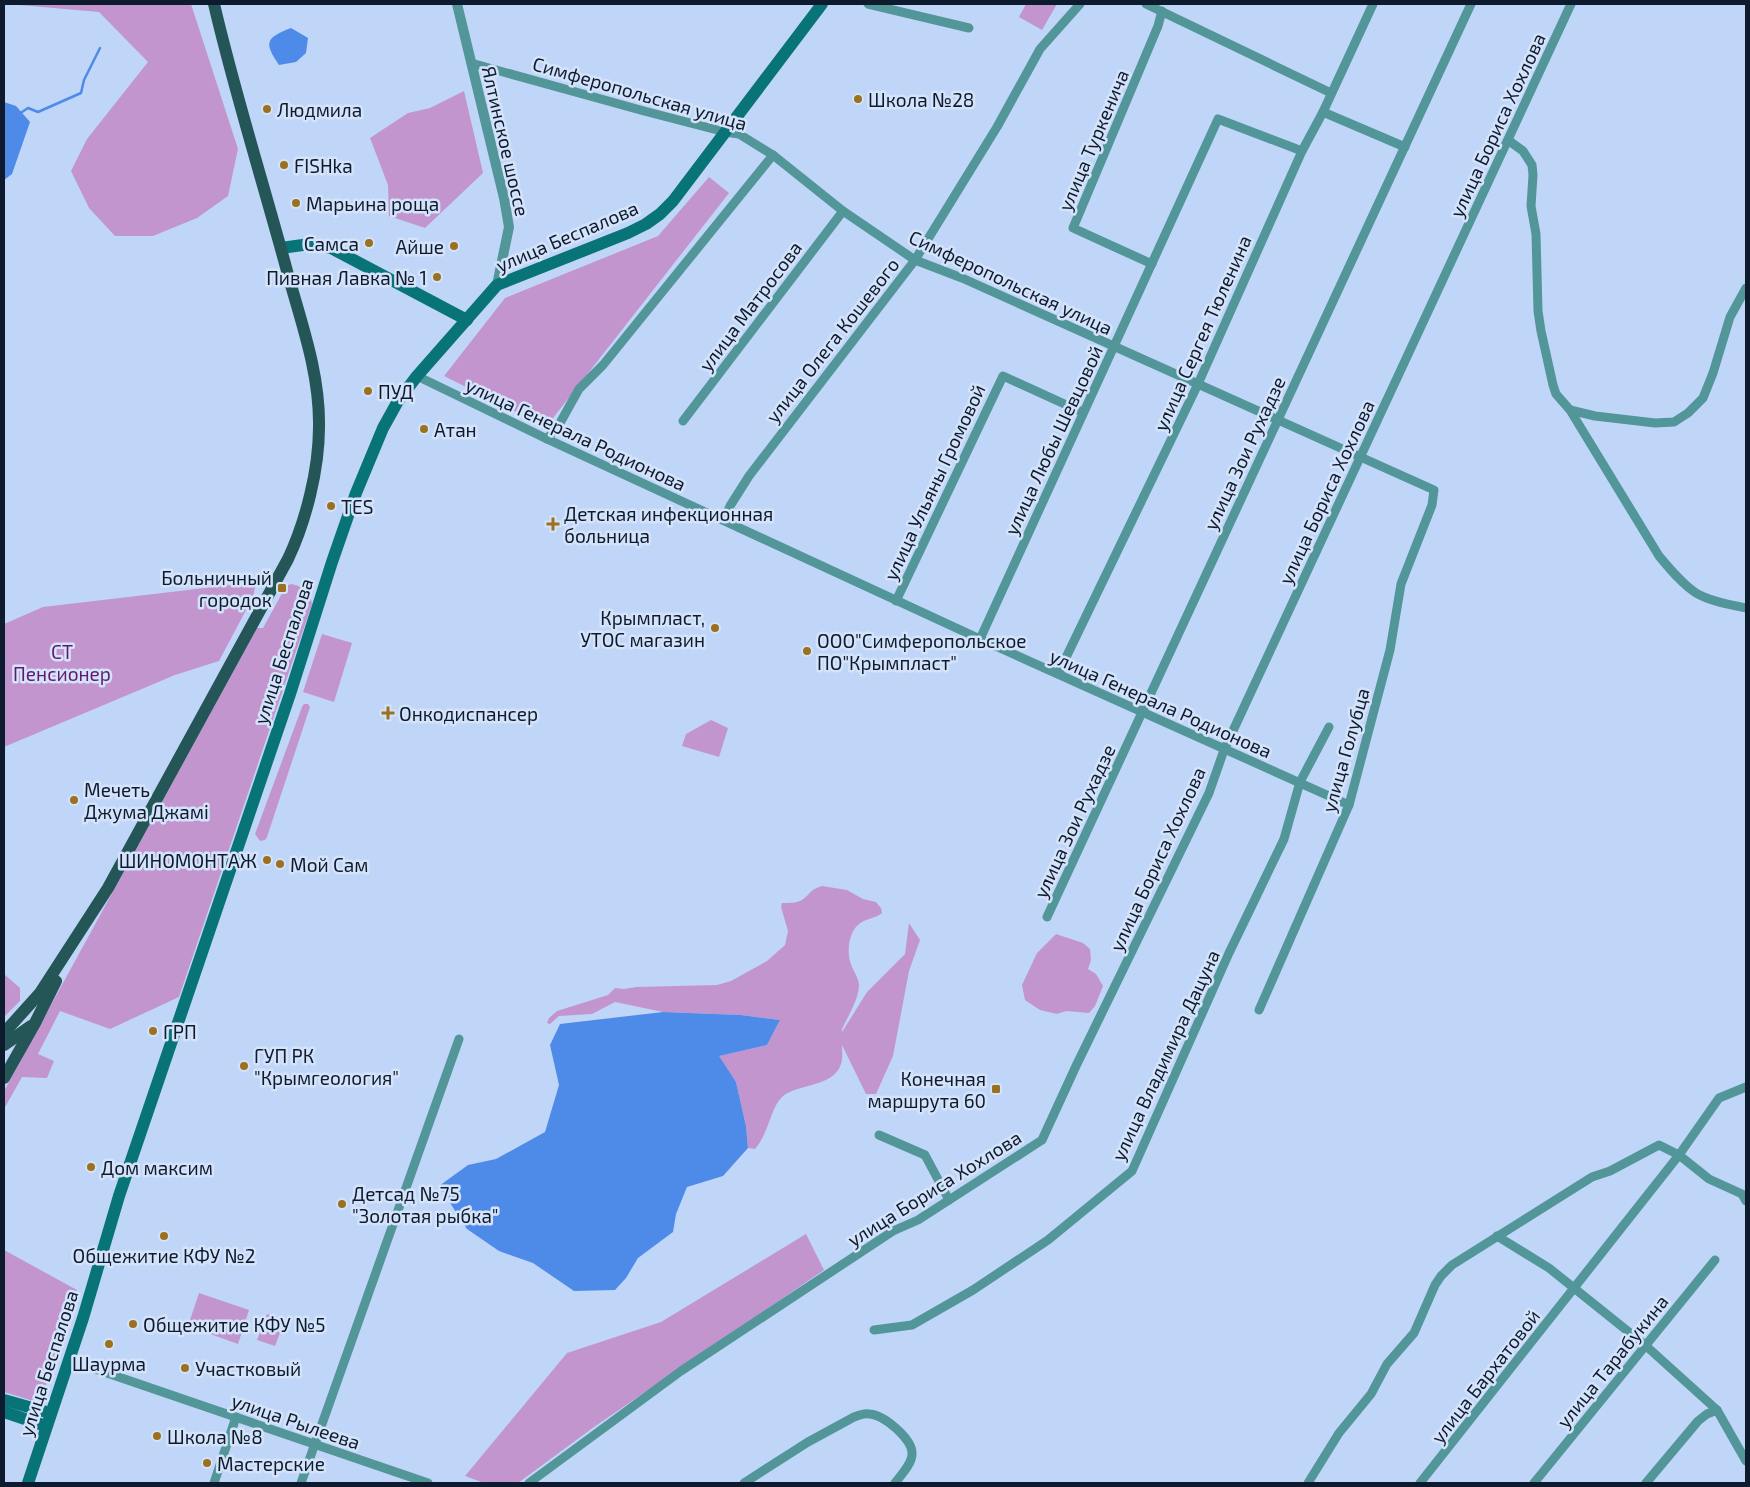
<svg xmlns="http://www.w3.org/2000/svg" width="1750" height="1487" font-family="'Exo 2',sans-serif">
	<style>
		.green { fill: #c295cf }
		.water { fill: #4e8be9 }
		.lines { fill: none; stroke-linecap: round; stroke-linejoin: round }
		.stream { stroke: #4e8be9; stroke-width: 2.5 }
		.minor { stroke: #529699; stroke-width: 9 }
		.tertiary { stroke: #529699; stroke-width: 10 }
		.secondary { stroke: #097477; stroke-width: 12 }
		.primary { stroke: #245557; stroke-width: 12 }
		.poi-dot { fill: #9b701f; stroke: #d4e3f9; stroke-width: 2 }
		.labels { text-anchor: middle; dominant-baseline: central; stroke-width: 5; stroke-linejoin: round; paint-order: stroke }
		.street-label { font-size: 19px; fill: #0e1b2f; stroke: #d4e3f9 }
		.poi-label { font-size: 19px; fill: #0e1b2f; stroke: #d4e3f9; text-anchor: start }
		.park-label { font-size: 19px; fill: #5f1a70; stroke: #d4e3f9 }
	</style>
	<rect width="100%" height="100%" fill="#c0d6f8"/>
	<g class="green">
		<polygon points="8,4 191,4 238,149 228,196 197,218 153,236 115,236 89,208 71,171 87,139 148,62 99,12"/>
		<polygon points="1026,4 1057,4 1042,30 1019,17"/>
		<polygon points="464,91 483,173 425,228 389,216 388,185 370,138 408,113 430,108"/>
		<polygon points="709,177 729,193 546,427 444,376 505,298 658,236"/>
		<polygon points="256,582 253,597 219,661 175,675 4,747 4,624 43,607"/>
		<path d="M 291,584 C 303,586 310,592 312,604 L 179,997 L 110,1029 L 60,1011 L 38,1054 L 54,1061 L 47,1078 L 22,1077 L 4,1109 L 4,1091 L 257,628 L 263,628 L 286,586 Z"/>
		<polygon points="322,634 352,643 334,702 303,692"/>
		<polygon points="304,704 308,704 310,707 267,837 265,840 260,841 255,834 302,707"/>
		<polygon points="711,720 728,728 719,757 682,746 686,734"/>
		<path d="M 822,886 L 847,890 L 863,899 L 876,902 L 881,908 L 882,913 C 875,919 865,918 858,925 C 849,933 847,950 850,961 C 852,970 859,977 859,986 C 858,1001 848,1016 842,1029 L 842,1032 L 867,992 L 905,954 L 909,923 L 920,940 L 909,971 L 893,1056 L 876,1094 L 866,1094 L 842,1045 C 842,1051 843,1058 841,1064 C 833,1088 798,1083 782,1097 C 771,1107 768,1135 755,1149 L 748,1148 L 746,1126 L 736,1082 L 718,1056 L 767,1045 L 780,1020 L 741,1015 L 663,1012 L 615,1002 L 592,1014 L 559,1016 L 550,1024 L 547,1023 L 549,1018 L 557,1011 L 608,995 L 615,988 L 624,989 L 636,987 L 717,985 L 731,981 L 767,961 L 785,945 L 788,931 L 781,907 L 782,903 C 789,903 797,903 802,900 C 811,894 809,890 822,886 Z"/>
		<polygon points="1056,934 1083,943 1090,949 1091,960 1088,969 1096,974 1103,986 1095,1006 1089,1013 1066,1011 1057,1014 1040,1010 1025,1000 1022,985 1037,953"/>
		<polygon points="4,974 20,988 20,1001 4,1017"/>
		<polygon points="806,1234 824,1270 594,1427 518,1483 484,1483 465,1476 567,1353 661,1322"/>
		<polygon points="4,1250 77,1290 40,1403 4,1392"/>
		<polygon points="199,1293 249,1310 238,1344 188,1326"/>
		<polygon points="267,1314 285,1320 275,1346 257,1340"/>
	</g>
	<g class="water">
		<path d="M 291,28 L 308,38 L 306,53 L 296,62 L 279,65 C 264,43 265,38 291,28 Z"/>
		<polygon points="4,102 16,106 30,122 12,174 4,180"/>
		<polygon points="663,1012 741,1015 780,1020 767,1045 719,1056 736,1082 746,1126 748,1148 723,1176 687,1187 676,1214 673,1232 638,1258 626,1278 615,1290 574,1291 533,1263 499,1251 467,1229 439,1186 468,1165 496,1159 545,1132 559,1085 550,1045 560,1024"/>
	</g>
	<g class="lines">
		<polyline class="stream" points="19,114 28,108 38,112 81,93 84,80 100,48"/>
		<g class="minor">
			<polyline points="868,4 969,28"/>
			<polyline points="1146,4 1331,93"/>
			<polyline points="471,63 644,111 725,132 739,134 773,155 843,211 915,260 962,278 1434,490 1432,505 1401,584 1390,650 1349,805 1259,1010"/>
			<polyline points="1323,112 1405,147"/>
			<path d="M 1508,140 L 1523,151 L 1532,165 L 1533,175 L 1531,206 L 1536,234 L 1538,311 L 1541,331 L 1553,385 L 1556,394 L 1570,410 L 1659,556 C 1670,569 1682,584 1696,593 C 1709,601 1731,605 1746,608"/>
			<polyline points="1152,264 1073,228 1158,26 1162,11"/>
			<polyline points="417,376 547,439 980,639 1349,805"/>
			<polyline points="1570,410 1595,416 1655,423 1674,422 1688,413 1703,398 1713,373 1730,317 1746,288"/>
			<polyline points="683,421 843,211"/>
			<polyline points="547,439 560,423 579,389 603,365 773,155"/>
			<polyline points="724,520 730,506 749,476 915,260 997,127 1040,49 1080,4"/>
			<polyline points="896,601 1003,376 1082,412"/>
			<polyline points="980,639 1218,119 1302,151"/>
			<polyline points="1058,674 1198,384 1302,151 1323,112 1373,4"/>
			<polyline points="1047,917 1471,4"/>
			<polyline points="879,1135 925,1155 949,1200"/>
			<polyline points="1497,1236 1549,1268 1645,1345 1717,1410 1746,1461"/>
			<polyline points="874,1330 912,1325 973,1290 1048,1240 1132,1171 1229,953 1284,839 1300,782 1329,727"/>
			<polyline points="69,1360 428,1483"/>
			<polyline points="214,1483 236,1417"/>
			<polyline points="301,1483 459,1039"/>
			<polyline points="529,1483 681,1371 893,1231 918,1220 1042,1140 1076,1066 1209,793 1224,750 1571,4"/>
			<path d="M 744,1483 L 808,1442 L 854,1417 C 859,1415 864,1413 869,1414 C 883,1414 913,1439 912,1454 C 912,1464 901,1475 895,1483"/>
			<polyline points="1308,1483 1339,1433 1371,1394 1387,1364 1414,1333 1435,1285 1441,1276 1452,1265 1592,1177 1610,1171 1659,1145 1679,1155 1719,1098 1746,1087"/>
			<polyline points="1420,1483 1679,1155 1709,1179 1742,1194 1746,1201"/>
			<polyline points="1534,1483 1715,1260"/>
			<polyline points="1646,1483 1698,1421 1707,1414 1717,1410"/>
		</g>
		<polyline class="tertiary" points="457,4 504,198 509,227 497,285"/>
		<g class="secondary">
			<polyline points="281,248 310,244 331,248 467,320"/>
			<polyline points="4,1400 50,1413"/>
			<polyline points="4,1412 46,1426"/>
			<polyline points="28,1483 83,1318 119,1196 290,694 332,562 356,493 383,428 398,401 417,376 497,285 628,233 646,224 660,214 673,201 822,4"/>
		</g>
		<g class="primary">
			<path d="M 4,1033 L 40,993 L 108,888 L 288,559 C 306,521 319,469 319,427 C 320,373 301,322 287,271 C 263,182 235,94 214,4"/>
			<polyline points="4,1045 31,1026"/>
			<polyline points="4,1078 35,1023 56,981"/>
		</g>
	</g>
	<g class="poi-dot">
		<circle cx="858" cy="99" r="5"/>
		<circle cx="267" cy="109" r="5"/>
		<circle cx="284" cy="165" r="5"/>
		<circle cx="296" cy="203" r="5"/>
		<circle cx="369" cy="243" r="5"/>
		<circle cx="454" cy="246" r="5"/>
		<circle cx="437" cy="277" r="5"/>
		<circle cx="368" cy="391" r="5"/>
		<circle cx="424" cy="429" r="5"/>
		<circle cx="331" cy="506" r="5"/>
		<path d="M550.5 516.5h5v5h5v5h-5v5h-5v-5h-5v-5h5z"/>
		<rect x="277" y="583" width="10" height="10" rx="2.5"/>
		<circle cx="715" cy="628" r="5"/>
		<circle cx="807" cy="651" r="5"/>
		<path d="M385.5 705.5h5v5h5v5h-5v5h-5v-5h-5v-5h5z"/>
		<circle cx="74" cy="800" r="5"/>
		<circle cx="267" cy="860" r="5"/>
		<circle cx="280" cy="864" r="5"/>
		<circle cx="153" cy="1031" r="5"/>
		<circle cx="244" cy="1066" r="5"/>
		<rect x="991" y="1084" width="10" height="10" rx="2.5"/>
		<circle cx="91" cy="1167" r="5"/>
		<circle cx="342" cy="1204" r="5"/>
		<circle cx="164" cy="1236" r="5"/>
		<circle cx="133" cy="1324" r="5"/>
		<circle cx="109" cy="1344" r="5"/>
		<circle cx="185" cy="1368" r="5"/>
		<circle cx="157" cy="1436" r="5"/>
		<circle cx="207" cy="1463" r="5"/>
	</g>
	<g class="labels">
		<g class="street-label">
			<text transform="translate(640 93) rotate(16)">Симферопольская улица</text>
			<text transform="translate(1497 125) rotate(-65)">улица Бориса Хохлова</text>
			<text transform="translate(1093 140) rotate(-67)">улица Туркенича</text>
			<text transform="translate(506 141) rotate(77)">Ялтинское шоссе</text>
			<text transform="translate(567 236) rotate(-23)">улица Беспалова</text>
			<text transform="translate(1011 282) rotate(25)">Симферопольская улица</text>
			<text transform="translate(750 306) rotate(-53)">улица Матросова</text>
			<text transform="translate(1202 333) rotate(-66)">улица Сергея Тюленина</text>
			<text transform="translate(832 340) rotate(-52)">улица Олега Кошевого</text>
			<text transform="translate(576 434) rotate(25)">улица Генерала Родионова</text>
			<text transform="translate(1053 440) rotate(-65)">улица Любы Шевцовой</text>
			<text transform="translate(1244 453) rotate(-65)">улица Зои Рухадзе</text>
			<text transform="translate(934 482) rotate(-65)">улица Ульяны Громовой</text>
			<text transform="translate(1326 492) rotate(-65)">улица Бориса Хохлова</text>
			<text transform="translate(283 651) rotate(-72)">улица Беспалова</text>
			<text transform="translate(1161 703) rotate(24)">улица Генерала Родионова</text>
			<text transform="translate(1345 750) rotate(-74)">улица Голубца</text>
			<text transform="translate(1074 821) rotate(-65)">улица Зои Рухадзе</text>
			<text transform="translate(1157 859) rotate(-65)">улица Бориса Хохлова</text>
			<text transform="translate(1165 1055) rotate(-65)">улица Владимира Дацуна</text>
			<text transform="translate(934 1188) rotate(-32)">улица Бориса Хохлова</text>
			<text transform="translate(1612 1361) rotate(-51)">улица Тарабукина</text>
			<text transform="translate(48 1363) rotate(-72)">улица Беспалова</text>
			<text transform="translate(1485 1376) rotate(-52)">улица Бархатовой</text>
			<text transform="translate(296 1421) rotate(19)">улица Рылеева</text>
		</g>
		<g class="poi-label">
			<text x="868" y="99">Школа №28</text>
			<text x="277" y="109">Людмила</text>
			<text x="294" y="165">FISHka</text>
			<text x="306" y="203">Марьина роща</text>
			<text x="359" y="243" text-anchor="end">Самса</text>
			<text x="444" y="246" text-anchor="end">Айше</text>
			<text x="427" y="277" text-anchor="end">Пивная Лавка № 1</text>
			<text x="378" y="391">ПУД</text>
			<text x="434" y="429">Атан</text>
			<text x="341" y="506">TES</text>
			<text x="564" y="513">Детская инфекционная<tspan x="564" dy="22">больница</tspan></text>
			<text x="272" y="577" text-anchor="end">Больничный<tspan x="272" dy="22">городок</tspan></text>
			<text x="705" y="617" text-anchor="end">Крымпласт,<tspan x="705" dy="22">УТОС магазин</tspan></text>
			<text x="817" y="640">ООО"Симферопольское<tspan x="817" dy="22">ПО"Крымпласт"</tspan></text>
			<text x="399" y="713">Онкодиспансер</text>
			<text x="84" y="789">Мечеть<tspan x="84" dy="22">Джума Джамі</tspan></text>
			<text x="257" y="860" text-anchor="end">ШИНОМОНТАЖ</text>
			<text x="290" y="864">Мой Сам</text>
			<text x="163" y="1031">ГРП</text>
			<text x="254" y="1055">ГУП РК<tspan x="254" dy="22">"Крымгеология"</tspan></text>
			<text x="986" y="1078" text-anchor="end">Конечная<tspan x="986" dy="22">маршрута 60</tspan></text>
			<text x="101" y="1167">Дом максим</text>
			<text x="352" y="1193">Детсад №75<tspan x="352" dy="22">"Золотая рыбка"</tspan></text>
			<text x="164" y="1255" text-anchor="middle">Общежитие КФУ №2</text>
			<text x="143" y="1324">Общежитие КФУ №5</text>
			<text x="109" y="1363" text-anchor="middle">Шаурма</text>
			<text x="195" y="1368">Участковый</text>
			<text x="167" y="1436">Школа №8</text>
			<text x="217" y="1463">Мастерские</text>
		</g>
		<g class="park-label">
			<text x="62" y="651">СТ<tspan x="62" dy="22">Пенсионер</tspan></text>
		</g>
	</g>
	<rect width="1750" height="1487" fill="none" stroke="#0e1b2f" stroke-width="10"/>
</svg>
